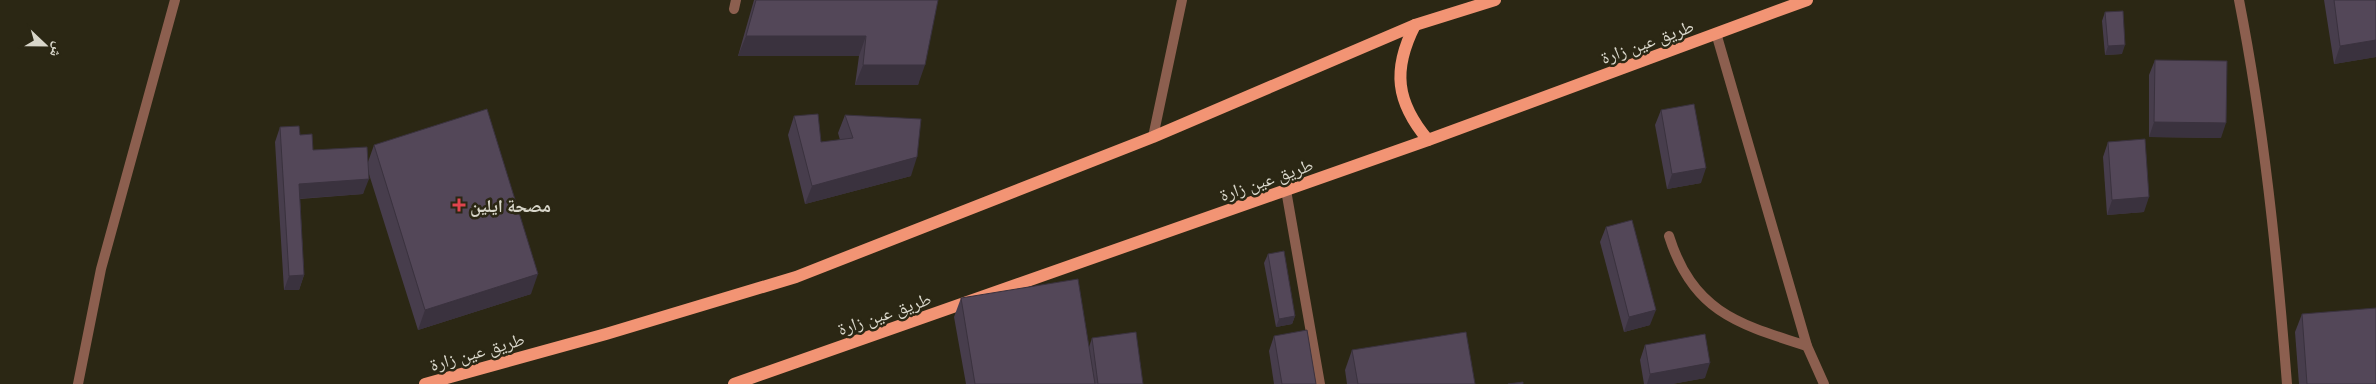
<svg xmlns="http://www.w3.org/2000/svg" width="2376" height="384" font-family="'Playfair Display','Noto Naskh Arabic',serif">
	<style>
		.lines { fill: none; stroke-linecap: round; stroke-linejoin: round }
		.lane { stroke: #8c5f4f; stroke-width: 10 }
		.street { stroke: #8c5f4f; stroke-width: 10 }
		.primary { stroke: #f29474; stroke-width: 12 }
		.wall { fill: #473d4c }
		.shaded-wall { fill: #3a323e }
		.building { fill: #534758; stroke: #3a323e }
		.health-dot { fill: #e0444e; stroke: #2b2714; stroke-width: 2 }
		.labels { text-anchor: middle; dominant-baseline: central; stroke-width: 5; stroke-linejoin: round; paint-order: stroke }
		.street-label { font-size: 18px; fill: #d8d6ca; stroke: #2b2714 }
		.poi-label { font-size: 18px; font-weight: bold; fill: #d8d6ca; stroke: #2b2714; text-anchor: start }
	</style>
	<rect width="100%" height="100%" fill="#2b2714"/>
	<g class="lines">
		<polyline class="lane" points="1286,190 1320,384"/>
		<g class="street">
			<path d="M 2239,0 C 2264,127 2277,255 2287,384"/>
			<polyline points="734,9 736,0"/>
			<polyline points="1716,33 1807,346 1824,384"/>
			<polyline points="1153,137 1182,0"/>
			<path d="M 1669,236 C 1693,312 1738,324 1807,346"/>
			<polyline points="78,384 101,269 175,0"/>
		</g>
		<g class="primary">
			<path d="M 1415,25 C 1392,70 1396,102 1428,140"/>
			<polyline points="425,384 606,334 796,277 1153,137 1415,25 1495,0"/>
			<polyline points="734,384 1428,140 1807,0"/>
		</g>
	</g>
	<g class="wall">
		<polygon points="754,0 938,0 918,85 855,85 859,56 738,56"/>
		<polygon points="2324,0 2376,0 2376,57 2334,64"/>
		<polygon points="2105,12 2122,54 2105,55 2102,21"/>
		<polygon points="2155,60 2221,138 2149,137 2149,75"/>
		<polygon points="1661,110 1701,183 1667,189 1655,125"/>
		<polygon points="845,115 911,176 805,204 788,135 794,116 821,142 840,140 838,133"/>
		<polygon points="280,127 300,135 313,150 368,162 374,145 531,294 418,330 368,171 363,194 300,199 304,275 299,290 284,290 275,142"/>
		<polygon points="2108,142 2144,212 2107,215 2103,157"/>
		<polygon points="1606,227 1650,325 1624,332 1600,242"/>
		<polygon points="1268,254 1295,316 1292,324 1276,327 1264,263"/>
		<polygon points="961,298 1089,347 1092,338 1143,384 966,384 954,317"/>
		<polygon points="2302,314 2376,384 2299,384 2295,332"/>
		<polygon points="1274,336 1316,384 1274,384 1269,351"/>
		<polygon points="1645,345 1705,378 1672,384 1644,384 1640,360"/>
		<polygon points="1352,350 1475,384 1347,384 1345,370"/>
	</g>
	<g class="shaded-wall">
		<polygon points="746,36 866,36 859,56 738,56"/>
		<polygon points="2376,40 2376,57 2334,64 2340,46"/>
		<polygon points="2125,45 2122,54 2105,55 2108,46"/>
		<polygon points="863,65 925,65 918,85 855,85"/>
		<polygon points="2154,122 2226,123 2221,138 2149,137"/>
		<polygon points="917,157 911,176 805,204 812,186"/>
		<polygon points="1706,168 1701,183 1667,189 1672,174"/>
		<polygon points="369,179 363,194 293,199 299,184"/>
		<polygon points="2149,197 2144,212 2107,215 2112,200"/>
		<polygon points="538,274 531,294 418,330 425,310"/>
		<polygon points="304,275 299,290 284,290 289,276"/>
		<polygon points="1656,310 1650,325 1624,332 1629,317"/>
		<polygon points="1295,316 1292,324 1276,327 1279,319"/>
		<polygon points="1710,363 1705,378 1672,384 1647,384 1650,374"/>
	</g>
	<g class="building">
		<polygon points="756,0 938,0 925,65 863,65 866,36 746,36"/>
		<polygon points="2334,0 2376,0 2376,40 2340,46"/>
		<polygon points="2123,11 2125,45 2108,46 2105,12"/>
		<polygon points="2155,60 2227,61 2226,123 2154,122"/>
		<polygon points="1694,104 1706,168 1672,174 1661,110"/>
		<polygon points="487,109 538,274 425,310 374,145"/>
		<polygon points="818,114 821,142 853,138 845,115 921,119 917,157 812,186 794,116"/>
		<polygon points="299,126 300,135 312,134 313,150 367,147 369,179 299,184 304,275 289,276 280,127"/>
		<polygon points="2145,139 2149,197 2112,200 2108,142"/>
		<polygon points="1632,220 1656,310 1629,317 1606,227"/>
		<polygon points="1284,251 1295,316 1279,319 1268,254"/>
		<polygon points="1078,279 1095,384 975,384 961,298"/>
		<polygon points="2376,308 2376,384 2307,384 2302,314"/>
		<polygon points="1307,330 1316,384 1282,384 1274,336"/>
		<polygon points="1136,332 1143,384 1098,384 1092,338"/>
		<polygon points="1466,332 1475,384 1358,384 1352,350"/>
		<polygon points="1705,334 1710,363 1650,374 1645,345"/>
		<polygon points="1523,382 1523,384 1508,384"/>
	</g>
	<path class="health-dot" d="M456.5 197.5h5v5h5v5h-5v5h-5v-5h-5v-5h5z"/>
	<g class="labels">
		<g class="street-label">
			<text transform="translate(1647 41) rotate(-20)">طريق عين زارة</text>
			<text transform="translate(1266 179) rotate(-19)">طريق عين زارة</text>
			<text transform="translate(884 313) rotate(-19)">طريق عين زارة</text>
			<text transform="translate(477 351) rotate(-16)">طريق عين زارة</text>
		</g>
		<g class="poi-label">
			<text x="470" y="205">مصحة ايلين</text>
		</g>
	</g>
	<g transform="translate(45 45) rotate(112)" stroke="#2b2714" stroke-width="4" paint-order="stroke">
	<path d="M0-4L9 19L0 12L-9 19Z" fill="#d8d6ca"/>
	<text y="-8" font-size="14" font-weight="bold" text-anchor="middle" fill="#d8d6ca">ش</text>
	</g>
</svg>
